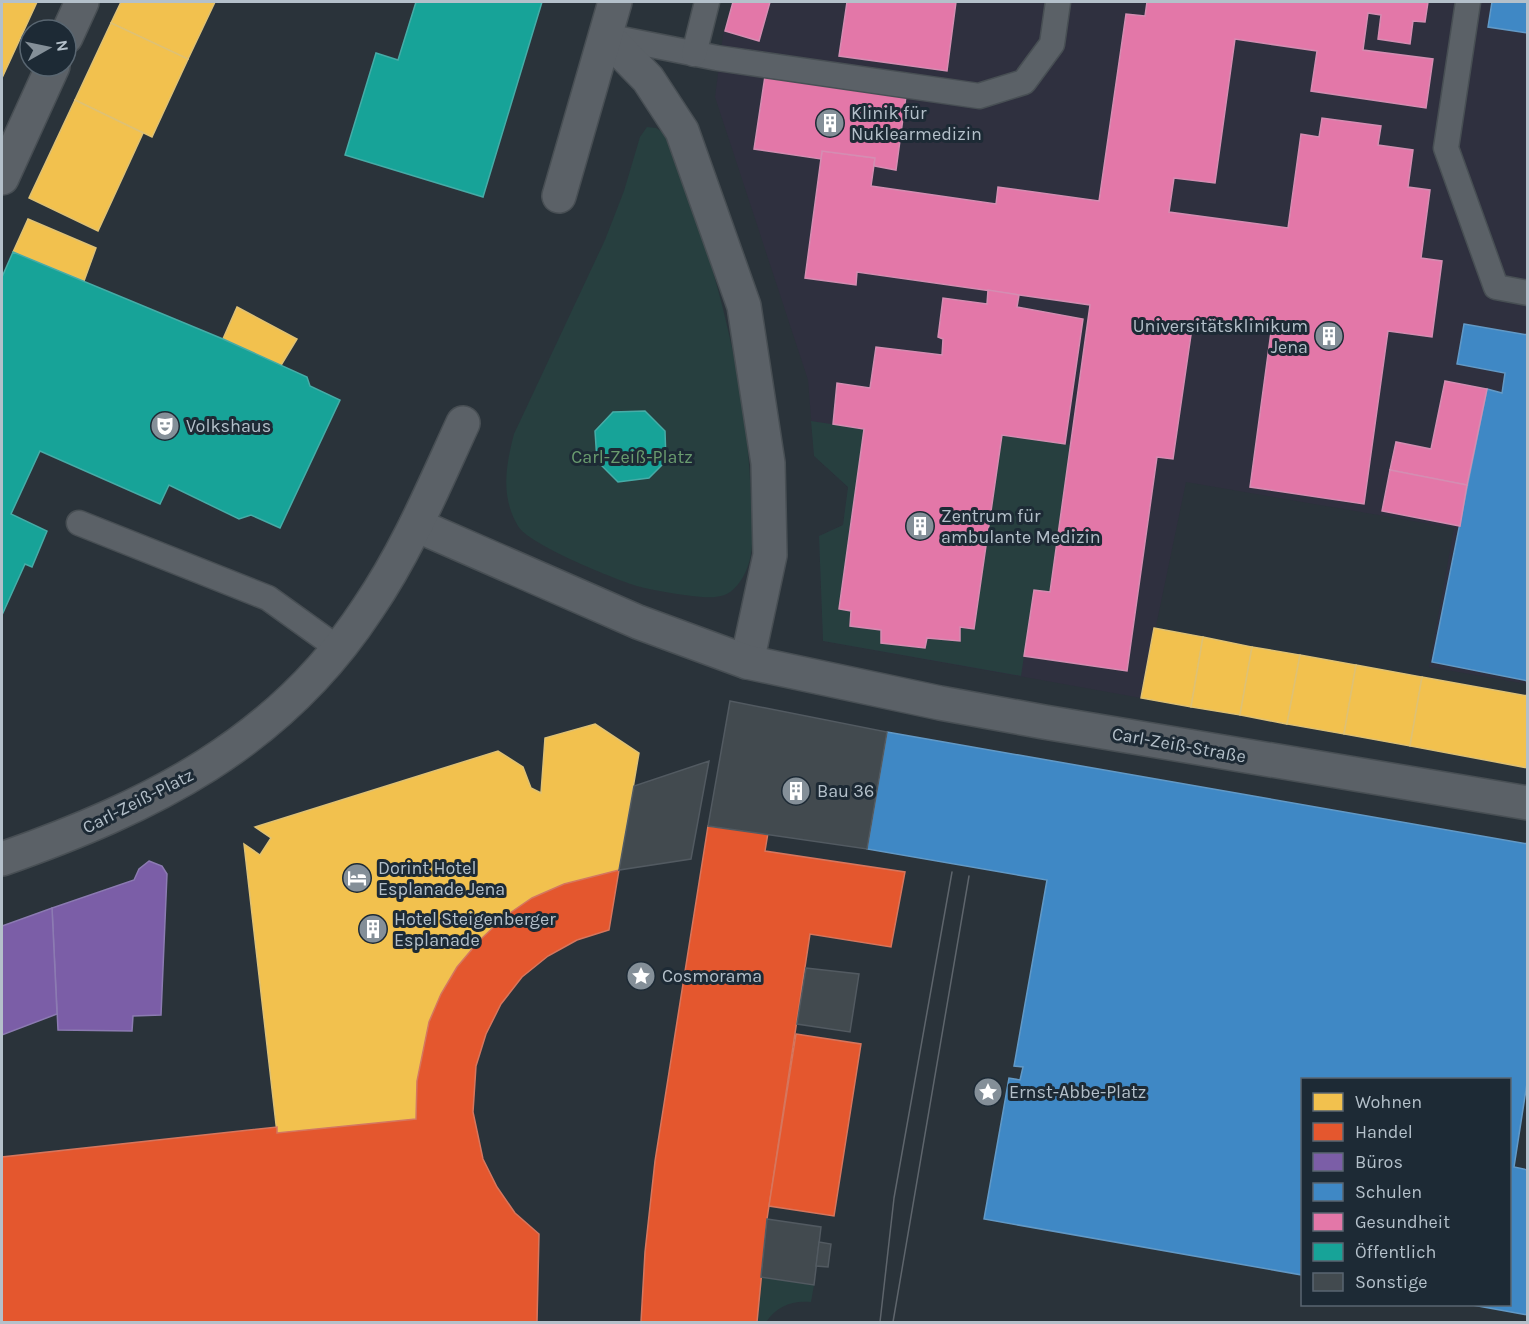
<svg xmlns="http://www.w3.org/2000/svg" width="1529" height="1324" font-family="Karla,sans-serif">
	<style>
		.medical { fill: #2f303f }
		.green { fill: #273f3f }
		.homes { fill: #f2c14e; stroke: #dfc173; stroke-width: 1.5 }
		.shops { fill: #e4572e; stroke: #d6765d; stroke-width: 1.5 }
		.offices { fill: #7b5ea7; stroke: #8c7bb2; stroke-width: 1.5 }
		.schools { fill: #3f88c5; stroke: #6299c6; stroke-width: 1.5 }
		.health { fill: #e377a8; stroke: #d58db2; stroke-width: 1.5 }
		.public { fill: #17a398; stroke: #46aca7; stroke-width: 1.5 }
		.building { fill: #424a4f; stroke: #525a61; stroke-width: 1.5 }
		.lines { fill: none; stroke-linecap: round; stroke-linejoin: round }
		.service-casing { stroke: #484f54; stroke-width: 27 }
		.minor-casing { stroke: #484f54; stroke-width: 36 }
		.tertiary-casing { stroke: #484f54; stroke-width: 36 }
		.service { stroke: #5b6167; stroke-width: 24 }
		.minor { stroke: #5b6167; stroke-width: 33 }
		.tertiary { stroke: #5b6167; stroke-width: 33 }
		.tram { stroke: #5e656c; stroke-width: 1.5 }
		.labels { text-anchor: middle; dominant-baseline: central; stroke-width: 6; stroke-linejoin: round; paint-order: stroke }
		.poi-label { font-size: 18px; fill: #b4c0ca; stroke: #1d2a35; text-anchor: start }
		.park-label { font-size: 18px; fill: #6a9c6f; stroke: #1d2a35 }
		.street-label { font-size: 18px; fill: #b4c0ca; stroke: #1d2a35 }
	</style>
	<rect width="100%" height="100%" fill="#2a333a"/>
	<polygon class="medical" points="732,2 1527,2 1527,684 1429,667 1454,528 1186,482 1141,698 823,641 819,536 843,525 848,487 814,456 808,380 715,97 723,35"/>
	<g class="green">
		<path d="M 647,127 L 656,128 L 664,133 C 679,175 698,218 710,261 C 733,340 749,420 751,502 C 752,527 756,555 743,577 C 736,589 728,596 715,597 C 702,599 647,590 634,585 C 612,578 528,544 518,526 C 500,496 506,465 514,434 L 605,240 L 624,191 L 640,137 Z"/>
		<polygon points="811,421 864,429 840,608 851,611 850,626 881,630 925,648 927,638 959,641 960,627 974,629 1002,435 1071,445 1050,592 1034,590 1021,676 823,641 819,536 843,525 848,487 814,456"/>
		<path d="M 761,1277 L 814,1285 L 811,1302 C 792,1300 777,1306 766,1322 L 757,1322 Z"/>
	</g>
	<g class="homes">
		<polygon points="2,2 37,2 2,78"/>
		<polygon points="121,2 215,2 188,59 111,23"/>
		<polygon points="111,23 188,59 152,137 75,100"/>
		<polygon points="75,100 143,133 98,231 29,198"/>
		<polygon points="28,219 96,248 84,281 13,252"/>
		<polygon points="237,307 297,339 280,367 223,339"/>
		<polygon points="1154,628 1203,637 1191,707 1141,698"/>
		<polygon points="1203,637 1252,647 1240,715 1191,707"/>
		<polygon points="1252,647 1300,655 1287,724 1240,715"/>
		<polygon points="1300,655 1356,665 1344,734 1287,724"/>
		<polygon points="1356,665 1422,677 1410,746 1344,734"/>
		<polygon points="1422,677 1528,696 1528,768 1410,746"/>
		<polygon points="595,724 639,753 619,870 564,884 532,898 504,917 479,941 457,967 441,994 429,1022 417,1081 416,1119 277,1133 244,844 260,855 271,838 255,827 498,751 523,767 531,788 541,793 545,738"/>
	</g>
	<g class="shops">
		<polygon points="708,826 768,833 765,851 905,872 891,947 810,934 767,1219 757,1322 641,1322 645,1252 655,1161"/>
		<polygon points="619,870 609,930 577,940 548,956 522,977 501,1004 486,1034 476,1066 473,1112 483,1159 497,1187 515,1213 539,1234 537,1322 2,1322 2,1157 277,1127 277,1133 416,1119 417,1081 429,1022 441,994 457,967 479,941 504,917 532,898 564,884"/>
		<polygon points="796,1034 861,1044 834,1216 769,1206"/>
	</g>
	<g class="offices">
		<polygon points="149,861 162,866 167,874 161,1015 133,1016 132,1031 58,1030 52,908 134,880 139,869"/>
		<polygon points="52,908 57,1014 2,1035 2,926"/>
	</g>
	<g class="schools">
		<polygon points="1492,2 1528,2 1528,33 1488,27"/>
		<polygon points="1464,324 1528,335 1528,681 1432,662 1487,389 1502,393 1505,373 1457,364"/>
		<polygon points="887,732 1528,844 1528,1077 1514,1167 1528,1170 1528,1315 1467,1304 1510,1304 1510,1080 1302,1080 1302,1275 984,1219 1009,1078 1020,1080 1023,1067 1014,1066 1047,880 867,849"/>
	</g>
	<g class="health">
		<polygon points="733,2 770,2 759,41 725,31"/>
		<polygon points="847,2 956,2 947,71 839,56"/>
		<polygon points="1147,2 1428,2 1425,22 1413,21 1410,44 1378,39 1381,15 1368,13 1363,50 1433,59 1426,108 1311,91 1317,51 1235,39 1215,183 1174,178 1169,212 1288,228 1301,134 1319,137 1322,118 1381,126 1378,145 1413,150 1408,187 1430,190 1421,258 1442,261 1432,337 1388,331 1364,504 1250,487 1271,332 1193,321 1173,459 1157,457 1127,671 1024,656 1034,590 1050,592 1090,305 857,272 856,285 805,278 822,151 875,158 871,186 996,204 998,187 1099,201 1126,14 1145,16"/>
		<polygon points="765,76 906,96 896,170 874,166 875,158 822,151 821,159 754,149"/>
		<polygon points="988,290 1019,295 1017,307 1083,319 1065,444 1002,435 974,629 960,627 960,641 927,638 925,648 881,643 881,630 850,626 851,611 839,609 864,429 833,424 837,383 870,388 876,347 942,355 943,339 938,337 943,298 987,304"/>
		<polygon points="1445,381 1487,389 1467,485 1390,470 1396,442 1431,449"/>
		<polygon points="1390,470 1467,485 1460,526 1382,511"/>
	</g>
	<g class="public">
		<polygon points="416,2 542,2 483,197 345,155 376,53 398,60"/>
		<polygon points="13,252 223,339 307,377 310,386 340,400 280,528 251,515 239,519 169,485 160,504 40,451 11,514 47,531 32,567 25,564 2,615 2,277"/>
		<polygon points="645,411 665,431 666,461 649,478 618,482 597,461 595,431 613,412"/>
	</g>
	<g class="building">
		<polygon points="730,701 887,732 867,849 708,826"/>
		<polygon points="709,761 691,859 619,870 634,786"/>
		<polygon points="806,968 859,974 850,1032 797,1024"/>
		<polygon points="767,1219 821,1227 814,1285 761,1277"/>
		<polygon points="819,1242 831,1244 828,1267 816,1266"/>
	</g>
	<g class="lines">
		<g class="service-casing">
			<g id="service">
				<polyline points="1468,2 1446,148 1496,287 1528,293"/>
				<polyline points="606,36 717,58 979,96 1024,82 1052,44 1058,2"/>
				<polyline points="694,54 707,2"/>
				<polyline points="79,523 268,598 339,649"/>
			</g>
		</g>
		<g class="minor-casing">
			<g id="minor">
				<polyline points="606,36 648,79 682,131 744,306 768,463 770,555 747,662"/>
				<polyline points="559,196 615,2"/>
				<polyline points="416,525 638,622 747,662 940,703 1044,722 1528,803"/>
				<path d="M 2,859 C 150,807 279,744 368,608 C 407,551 434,486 463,423"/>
			</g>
		</g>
		<g class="tertiary-casing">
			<g id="tertiary">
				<polyline points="66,37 82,2"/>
				<polyline points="2,178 53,66"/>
			</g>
		</g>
		<use href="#service" class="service"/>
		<use href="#minor" class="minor"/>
		<use href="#tertiary" class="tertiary"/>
		<g class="tram">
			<polyline points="880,1322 894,1198 952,872"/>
			<polyline points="893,1322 969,876"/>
		</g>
	</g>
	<defs>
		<g id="building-disc" transform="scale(1.5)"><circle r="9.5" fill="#848f98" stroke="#1d2a35"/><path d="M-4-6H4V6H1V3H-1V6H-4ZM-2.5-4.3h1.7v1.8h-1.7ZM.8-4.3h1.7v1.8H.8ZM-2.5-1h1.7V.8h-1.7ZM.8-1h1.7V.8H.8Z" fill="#fff"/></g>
		<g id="theatre-disc" transform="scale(1.5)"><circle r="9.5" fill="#848f98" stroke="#1d2a35"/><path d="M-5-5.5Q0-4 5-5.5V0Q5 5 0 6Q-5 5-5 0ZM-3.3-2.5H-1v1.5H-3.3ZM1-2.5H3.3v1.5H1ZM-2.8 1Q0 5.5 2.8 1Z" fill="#fff"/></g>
		<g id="hotel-disc" transform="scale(1.5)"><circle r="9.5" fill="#848f98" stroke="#1d2a35"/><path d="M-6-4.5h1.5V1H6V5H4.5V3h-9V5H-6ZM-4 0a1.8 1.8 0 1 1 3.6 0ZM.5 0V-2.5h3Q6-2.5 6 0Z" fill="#fff"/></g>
		<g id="sight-disc" transform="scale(1.5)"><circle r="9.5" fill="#848f98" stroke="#1d2a35"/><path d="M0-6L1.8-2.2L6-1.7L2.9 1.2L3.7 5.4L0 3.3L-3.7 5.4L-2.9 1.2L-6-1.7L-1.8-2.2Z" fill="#fff"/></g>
	</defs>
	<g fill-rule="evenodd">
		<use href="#building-disc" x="830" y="123"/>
		<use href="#building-disc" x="1329" y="336"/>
		<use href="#theatre-disc" x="165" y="426"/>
		<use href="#building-disc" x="920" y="526"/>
		<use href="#building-disc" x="796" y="791"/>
		<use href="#hotel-disc" x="357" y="878"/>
		<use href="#building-disc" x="373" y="929"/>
		<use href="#sight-disc" x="641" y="976"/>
		<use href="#sight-disc" x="988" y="1092"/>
	</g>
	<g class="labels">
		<g class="poi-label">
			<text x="851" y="113">Klinik für<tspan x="851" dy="21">Nuklearmedizin</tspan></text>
			<text x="1308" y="326" text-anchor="end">Universitätsklinikum<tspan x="1308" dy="21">Jena</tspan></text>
			<text x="186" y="426">Volkshaus</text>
			<text x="941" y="516">Zentrum für<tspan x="941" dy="21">ambulante Medizin</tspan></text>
			<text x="817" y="791">Bau 36</text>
			<text x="378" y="868">Dorint Hotel<tspan x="378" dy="21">Esplanade Jena</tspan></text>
			<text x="394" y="919">Hotel Steigenberger<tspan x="394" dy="21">Esplanade</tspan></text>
			<text x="662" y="976">Cosmorama</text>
			<text x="1009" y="1092">Ernst-Abbe-Platz</text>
		</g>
		<g class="park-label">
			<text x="632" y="457">Carl-Zeiß-Platz</text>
		</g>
		<g class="street-label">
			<text transform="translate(1179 745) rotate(10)">Carl-Zeiß-Straße</text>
			<text transform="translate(138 801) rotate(-27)">Carl-Zeiß-Platz</text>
		</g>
	</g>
	<rect width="1529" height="1324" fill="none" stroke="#b4c0ca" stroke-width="6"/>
	<rect x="1301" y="1078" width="210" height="228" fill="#1d2a35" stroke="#596671" stroke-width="1.5"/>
	<rect x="1313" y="1093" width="30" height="18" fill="#f2c14e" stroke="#596671" stroke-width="1.5"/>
	<text x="1355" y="1108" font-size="18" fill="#b4c0ca">Wohnen</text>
	<rect x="1313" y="1123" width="30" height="18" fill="#e4572e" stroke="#596671" stroke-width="1.5"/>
	<text x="1355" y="1138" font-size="18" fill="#b4c0ca">Handel</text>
	<rect x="1313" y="1153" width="30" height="18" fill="#7b5ea7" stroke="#596671" stroke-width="1.5"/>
	<text x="1355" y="1168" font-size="18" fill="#b4c0ca">Büros</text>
	<rect x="1313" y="1183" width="30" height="18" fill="#3f88c5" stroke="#596671" stroke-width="1.5"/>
	<text x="1355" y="1198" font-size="18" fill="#b4c0ca">Schulen</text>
	<rect x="1313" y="1213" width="30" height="18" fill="#e377a8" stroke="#596671" stroke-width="1.5"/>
	<text x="1355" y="1228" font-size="18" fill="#b4c0ca">Gesundheit</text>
	<rect x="1313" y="1243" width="30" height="18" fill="#17a398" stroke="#596671" stroke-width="1.5"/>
	<text x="1355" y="1258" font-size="18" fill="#b4c0ca">Öffentlich</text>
	<rect x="1313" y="1273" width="30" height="18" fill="#424a4f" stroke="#596671" stroke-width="1.5"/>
	<text x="1355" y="1288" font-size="18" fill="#b4c0ca">Sonstige</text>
	<g transform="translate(48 48) rotate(81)"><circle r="28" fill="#1d2a35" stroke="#596671" stroke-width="1.5"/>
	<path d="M0-4.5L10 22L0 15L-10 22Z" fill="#848f98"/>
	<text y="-9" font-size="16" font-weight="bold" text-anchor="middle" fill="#b4c0ca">N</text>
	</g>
</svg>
